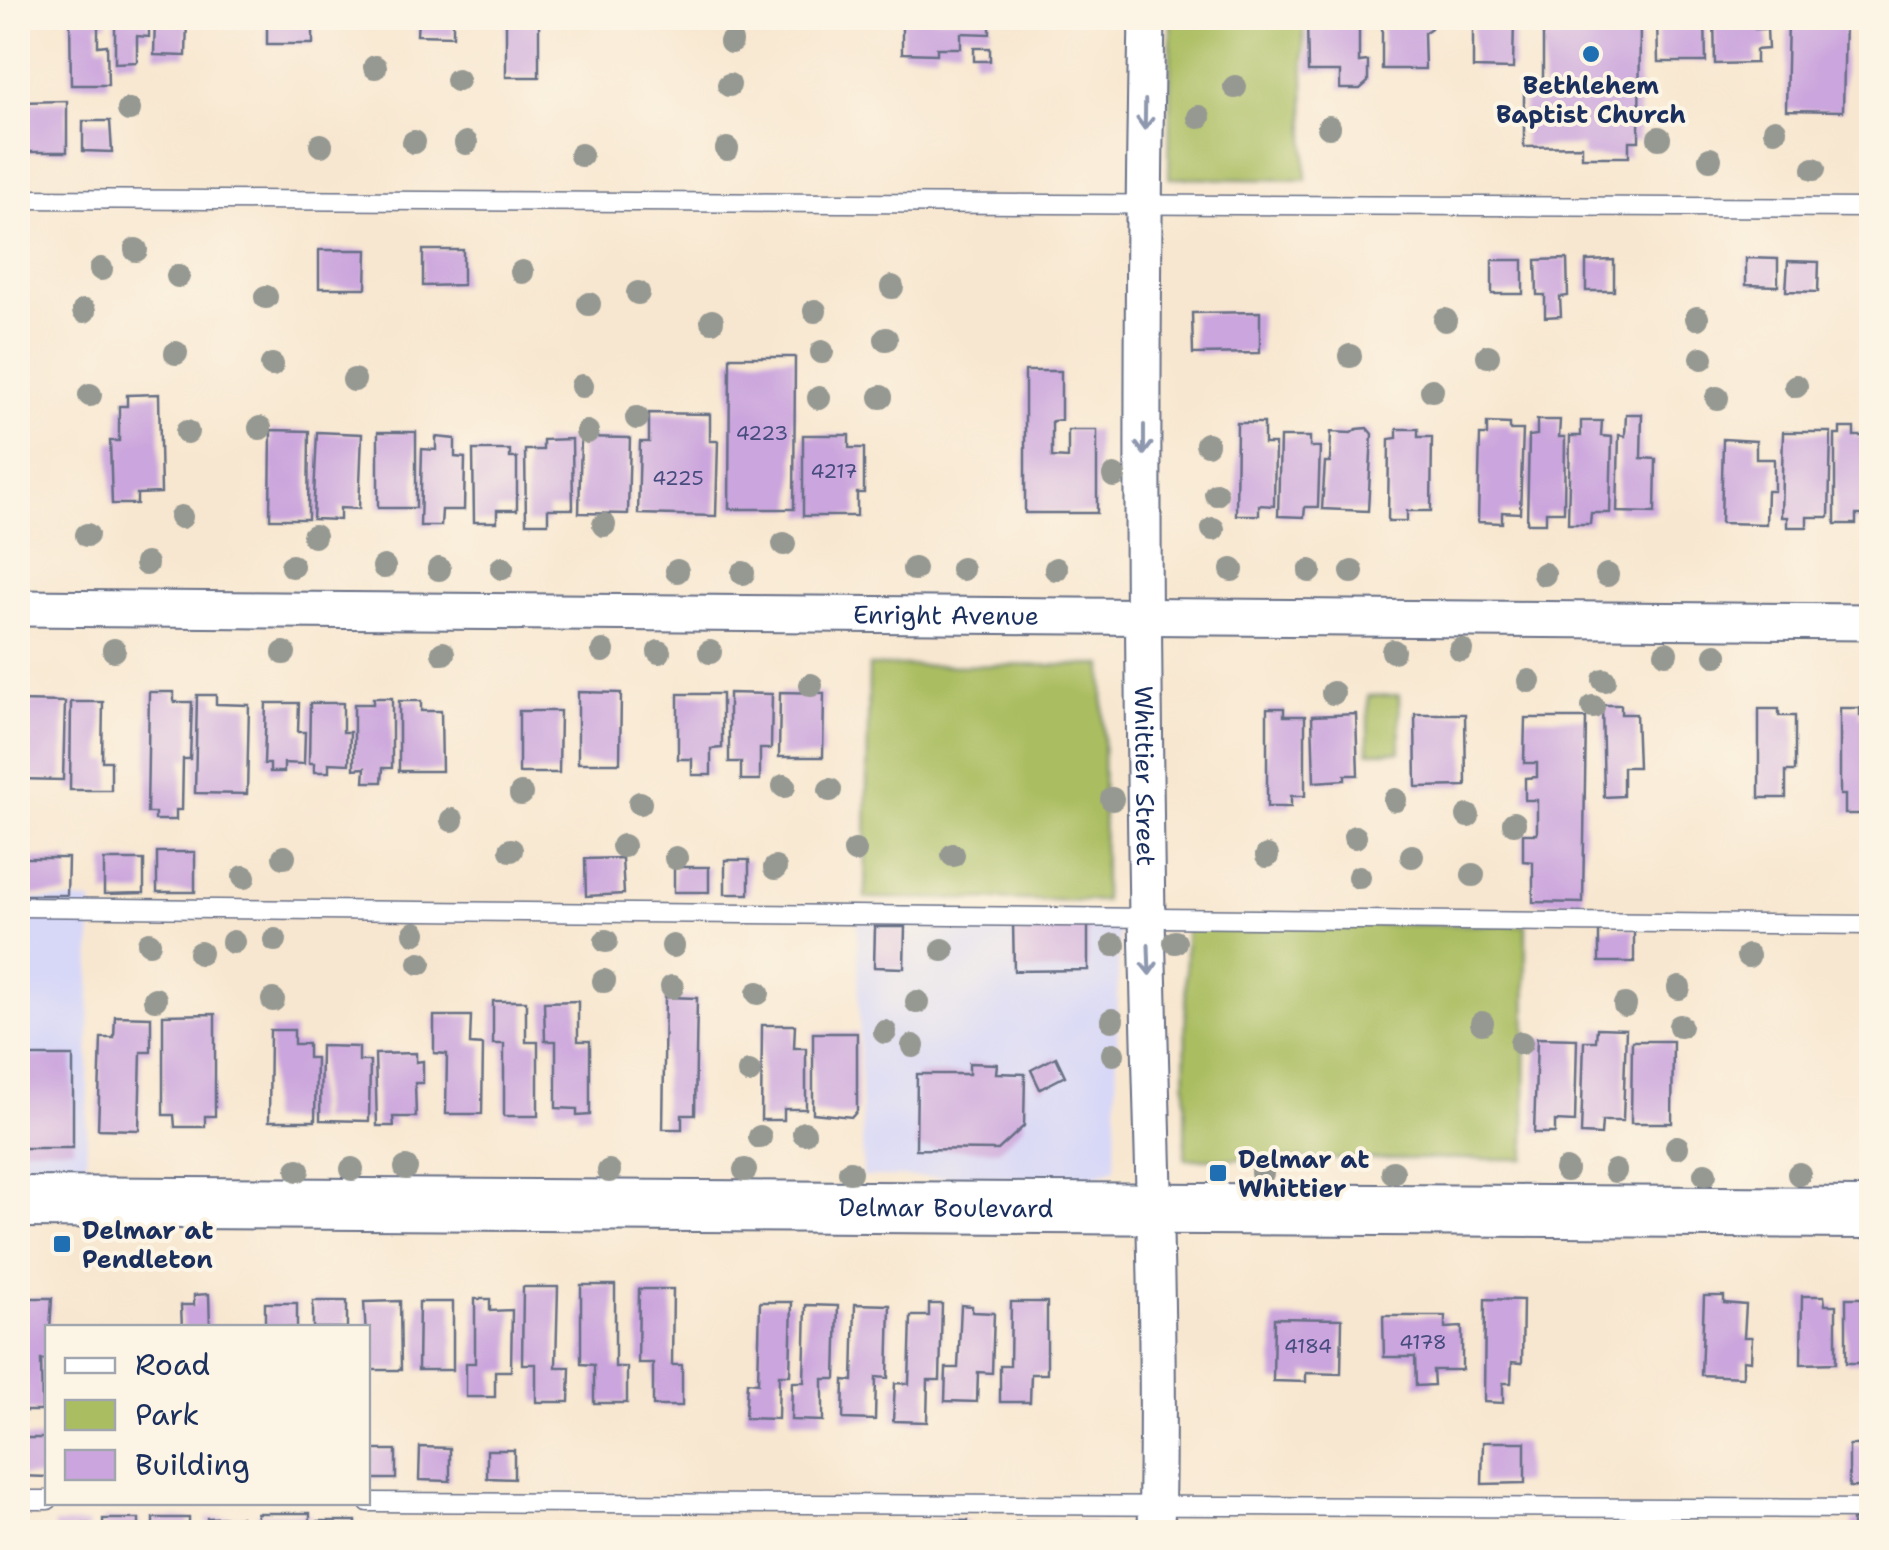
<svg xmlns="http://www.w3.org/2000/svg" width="1889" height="1550" font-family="'Shantell Sans',sans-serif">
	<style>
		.built { fill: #d7d7f8 }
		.green { fill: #aabd61; stroke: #627660; stroke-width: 2.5 }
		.building { fill: #cba5dd }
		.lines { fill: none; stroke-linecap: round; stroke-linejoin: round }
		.lane-casing { stroke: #686f86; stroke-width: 21 }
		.street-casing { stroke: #686f86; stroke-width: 39 }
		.secondary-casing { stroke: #686f86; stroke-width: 54 }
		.lane { stroke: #fff; stroke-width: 18 }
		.street { stroke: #fff; stroke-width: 35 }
		.secondary { stroke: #fff; stroke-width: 50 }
		.tree { fill: #969992 }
		.oneway { stroke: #8d97ae }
		.poi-dot { fill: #1f6fb2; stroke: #fcf5e5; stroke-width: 4 }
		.labels { text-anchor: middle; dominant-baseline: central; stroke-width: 8; stroke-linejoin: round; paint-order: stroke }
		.number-label { font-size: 20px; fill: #474c7e }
		.poi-label { font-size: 25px; font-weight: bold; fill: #1b2f5e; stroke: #fcf5e5; text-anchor: start }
		.street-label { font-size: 25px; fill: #1b2f5e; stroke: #fcf5e5 }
	</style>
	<rect width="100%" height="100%" fill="#fcf5e5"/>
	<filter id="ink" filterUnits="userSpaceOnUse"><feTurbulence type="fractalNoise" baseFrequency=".01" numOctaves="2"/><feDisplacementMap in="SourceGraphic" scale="20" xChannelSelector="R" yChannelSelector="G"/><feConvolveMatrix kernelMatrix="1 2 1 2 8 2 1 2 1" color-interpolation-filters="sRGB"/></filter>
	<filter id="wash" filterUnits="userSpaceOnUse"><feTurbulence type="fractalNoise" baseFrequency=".0048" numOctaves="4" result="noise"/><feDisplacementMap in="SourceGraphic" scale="40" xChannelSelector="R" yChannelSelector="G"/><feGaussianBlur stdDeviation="2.25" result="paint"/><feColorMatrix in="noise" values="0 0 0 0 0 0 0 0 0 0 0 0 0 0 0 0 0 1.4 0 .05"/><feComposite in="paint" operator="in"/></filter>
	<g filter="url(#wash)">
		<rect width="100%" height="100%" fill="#f8e7d0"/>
		<g class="built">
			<polygon points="18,898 92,901 86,1172 18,1172"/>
			<polygon points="857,921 1119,924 1115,1168 1089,1178 863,1177"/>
		</g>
		<g class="green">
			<polygon points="1171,18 1303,18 1306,180 1169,178"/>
			<polygon points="1103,665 1104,901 865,898 869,666"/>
			<polygon points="1399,695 1400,752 1368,752 1368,696"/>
			<polygon points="1186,924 1526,925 1525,1159 1185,1159"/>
		</g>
		<g id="blocks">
			<g class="building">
				<polygon points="70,18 107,18 107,24 98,24 98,46 107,45 108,85 71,85"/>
				<polygon points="115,18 149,18 149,37 137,36 137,62 115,63"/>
				<polygon points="155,18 187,18 186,56 154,55"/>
				<rect x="267" y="18" width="46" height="26"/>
				<polygon points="418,18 453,18 453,36 417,35"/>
				<rect x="506" y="18" width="33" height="59"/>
				<polygon points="902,18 990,18 990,34 961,33 961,48 937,48 937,54 902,53"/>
				<polygon points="1307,18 1359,18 1359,62 1368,61 1368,82 1360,89 1340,89 1340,72 1308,72"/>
				<polygon points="1382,18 1431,18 1431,28 1424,33 1425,69 1382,69"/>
				<polygon points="1473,18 1514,18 1513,69 1473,68"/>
				<polygon points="1543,18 1640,18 1639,141 1629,141 1629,157 1582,157 1582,146 1524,147 1524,91 1543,91"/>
				<polygon points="1657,18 1705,18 1706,62 1658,62"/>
				<polygon points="1714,18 1755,18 1755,29 1767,29 1768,49 1756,50 1756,63 1715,64"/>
				<polygon points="1788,18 1845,18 1843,111 1786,110"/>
				<rect x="974" y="48" width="16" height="13"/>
				<polygon points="67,101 67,152 18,152 18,102"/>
				<polygon points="83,121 110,121 112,152 83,151"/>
				<polygon points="319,250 367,250 366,288 319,288"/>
				<polygon points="423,250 463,250 463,285 423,286"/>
				<polygon points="1746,258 1778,259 1778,286 1746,285"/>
				<polygon points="1567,259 1568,296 1560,297 1561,316 1545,317 1545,295 1537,295 1536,260"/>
				<rect x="1492" y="260" width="31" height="34"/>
				<polygon points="1614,260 1614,291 1586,291 1586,261"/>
				<polygon points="1788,261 1819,262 1818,292 1786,291"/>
				<polygon points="1260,312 1260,353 1193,354 1192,313"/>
				<polygon points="730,357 795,357 794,509 729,509"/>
				<polygon points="1025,371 1061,371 1061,420 1052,421 1052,457 1068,458 1068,430 1097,430 1097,513 1025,513"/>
				<polygon points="159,394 161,493 137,494 137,504 112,504 110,441 119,441 119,406 127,406 127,395"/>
				<polygon points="649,413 710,414 710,441 718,441 716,516 638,514 640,442 649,442"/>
				<polygon points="1626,414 1642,414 1641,458 1656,459 1655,513 1617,512 1619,435 1625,436"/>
				<polygon points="1537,420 1560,420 1559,437 1565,437 1564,512 1546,512 1546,523 1527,523 1529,436 1537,435"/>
				<polygon points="1581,421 1602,421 1601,436 1612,437 1610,513 1591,513 1590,524 1568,524 1570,436 1581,436"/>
				<polygon points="1237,423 1264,423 1264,444 1275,444 1274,506 1259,505 1259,515 1236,515"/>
				<polygon points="1487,423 1510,424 1510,430 1523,430 1520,513 1502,512 1502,523 1478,522 1480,435 1487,435"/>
				<polygon points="1367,428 1372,434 1368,511 1322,509 1325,462 1330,462 1331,432 1351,433 1357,429"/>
				<polygon points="1840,428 1854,428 1854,436 1869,436 1872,515 1856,515 1856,524 1835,524 1835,435 1840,435"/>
				<polygon points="1397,429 1418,429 1418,437 1432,437 1431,511 1407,511 1407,521 1388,521 1389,439 1397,438"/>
				<polygon points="271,430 309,431 308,519 270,519"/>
				<polygon points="317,432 362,434 359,509 340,508 340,520 313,519"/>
				<rect x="378" y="432" width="38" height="76"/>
				<polygon points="1783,432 1831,432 1829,517 1807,517 1807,527 1787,527 1787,517 1781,517"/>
				<polygon points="803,435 849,435 849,448 864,448 864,493 857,493 857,516 803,516"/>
				<polygon points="436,437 455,439 455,457 465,458 464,510 442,510 441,526 420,526 422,449 436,450"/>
				<polygon points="581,437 630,438 628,514 579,513"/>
				<polygon points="1280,437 1310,437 1310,447 1320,447 1318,507 1305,507 1304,517 1278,516"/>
				<polygon points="572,439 573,509 548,509 548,523 526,523 525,450 543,450 543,440"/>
				<polygon points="1723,439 1756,441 1756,459 1774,459 1774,491 1767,491 1766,524 1721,523"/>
				<polygon points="473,450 510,450 510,458 517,458 517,510 497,510 497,522 474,522"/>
				<polygon points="149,692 174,692 174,702 192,702 190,759 183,759 182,810 176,810 176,820 155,820 155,813 147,813"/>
				<polygon points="578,692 621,693 620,763 578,763"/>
				<polygon points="780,692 824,693 823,757 779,757"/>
				<polygon points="729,693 772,694 771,749 760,749 760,780 741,780 741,762 729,762"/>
				<polygon points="678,694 722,694 722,748 711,749 711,775 692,775 692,759 678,759"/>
				<polygon points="197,695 216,695 216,704 249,705 247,794 195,793"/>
				<polygon points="373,698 392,698 392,768 383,768 382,782 364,782 365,768 354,769 354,704 373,704"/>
				<polygon points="18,701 65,702 63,780 18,779"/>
				<polygon points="399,701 421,701 421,711 441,711 442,771 399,771"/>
				<polygon points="71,702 103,702 102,761 111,761 111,790 70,790"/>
				<polygon points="266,703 299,703 298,732 305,732 304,764 284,763 284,772 270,772 270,764 264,764"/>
				<polygon points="310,703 343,703 343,732 350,732 349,764 329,763 329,772 314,772 314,763 309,763"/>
				<polygon points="1602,705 1621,705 1621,714 1636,714 1638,767 1623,767 1623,796 1604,797"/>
				<polygon points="1267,708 1284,708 1284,716 1305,716 1305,796 1291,796 1291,807 1267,807"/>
				<polygon points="1840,708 1860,708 1860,716 1872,716 1872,771 1866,771 1866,814 1845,814 1845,795 1840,795"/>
				<polygon points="1759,709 1779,709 1779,716 1795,716 1795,771 1786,771 1786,798 1759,798"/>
				<polygon points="519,711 560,711 559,773 519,773"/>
				<polygon points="1356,714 1358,775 1345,775 1345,780 1314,782 1312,716"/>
				<polygon points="1415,714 1465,714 1466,786 1416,787"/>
				<polygon points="1525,718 1586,718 1583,903 1533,902 1533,862 1523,861 1523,834 1537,834 1537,800 1525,800 1525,778 1537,777 1537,763 1524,763"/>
				<rect x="157" y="852" width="38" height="40"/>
				<polygon points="18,858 68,858 67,895 18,895"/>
				<polygon points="622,858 624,894 586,896 585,859"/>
				<polygon points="104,860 144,860 144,893 104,894"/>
				<rect x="725" y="860" width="24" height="34"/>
				<rect x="674" y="867" width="35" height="25"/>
				<polygon points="1013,923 1088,923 1088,970 1014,971"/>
				<polygon points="875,927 905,927 904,968 874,967"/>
				<polygon points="1599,928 1634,929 1634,962 1599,962"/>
				<polygon points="665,997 697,998 695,1115 682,1115 682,1129 663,1129"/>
				<polygon points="493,1001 526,1001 526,1042 538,1042 538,1116 504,1116 504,1044 493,1044"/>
				<polygon points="578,1001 578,1041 590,1041 590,1115 577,1116 577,1109 556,1108 556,1041 545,1041 544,1002"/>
				<polygon points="215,1014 215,1116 205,1116 205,1127 175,1127 174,1115 163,1115 163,1015"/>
				<polygon points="115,1016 151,1017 151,1052 141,1052 139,1130 98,1129 101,1038 114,1038"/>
				<polygon points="434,1016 471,1016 470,1044 483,1045 482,1114 446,1114 447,1054 434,1053"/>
				<polygon points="762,1025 795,1025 794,1048 806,1048 806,1109 784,1109 784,1120 761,1120"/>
				<polygon points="1597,1028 1626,1029 1623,1121 1602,1121 1601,1135 1581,1134 1584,1041 1596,1041"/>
				<polygon points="270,1030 294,1030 294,1044 308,1044 308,1058 316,1058 315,1121 269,1121"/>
				<polygon points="813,1033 857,1033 857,1111 852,1117 813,1113"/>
				<polygon points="1537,1038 1577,1039 1575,1122 1555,1121 1555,1133 1534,1133"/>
				<polygon points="1632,1041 1673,1041 1672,1123 1631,1123"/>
				<polygon points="321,1046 359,1047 359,1061 370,1061 369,1121 320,1120"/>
				<polygon points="416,1053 416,1062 423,1061 423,1083 415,1083 416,1117 393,1117 394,1126 377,1126 375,1054"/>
				<rect x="18" y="1056" width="55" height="92"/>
				<polygon points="1056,1057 1065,1076 1040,1089 1031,1070"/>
				<polygon points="969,1063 997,1064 996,1073 1025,1074 1024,1126 998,1150 916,1149 917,1074 969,1074"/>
				<polygon points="581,1285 615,1285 615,1367 627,1367 627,1403 594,1403 594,1365 581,1364"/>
				<polygon points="523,1287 558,1287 556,1367 570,1367 569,1402 536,1402 536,1364 522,1364"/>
				<polygon points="639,1289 673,1289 672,1365 682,1365 682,1406 653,1406 653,1363 638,1363"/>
				<polygon points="209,1294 210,1328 182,1328 181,1305 194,1305 194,1295"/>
				<polygon points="1704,1296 1724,1296 1724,1303 1746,1305 1744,1337 1752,1337 1751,1361 1743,1360 1743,1377 1701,1375"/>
				<polygon points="1802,1296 1824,1296 1825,1305 1836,1305 1836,1363 1801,1364"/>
				<polygon points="18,1298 52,1298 48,1360 41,1360 42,1411 18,1411"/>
				<polygon points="1846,1298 1868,1298 1868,1305 1872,1305 1872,1363 1846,1363"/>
				<polygon points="475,1299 490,1299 490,1311 512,1310 511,1371 495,1371 495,1397 466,1397 466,1363 475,1363"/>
				<polygon points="1485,1299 1523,1300 1522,1363 1512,1362 1511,1383 1503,1383 1503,1403 1484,1402"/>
				<rect x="313" y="1301" width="34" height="27"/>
				<polygon points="400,1301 401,1370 368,1370 364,1302"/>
				<polygon points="419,1302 453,1302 453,1370 418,1370"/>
				<polygon points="760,1302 792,1302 790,1375 779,1375 778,1419 745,1418 747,1382 758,1383"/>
				<polygon points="1011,1302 1047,1302 1047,1374 1031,1374 1030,1402 1000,1402 1000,1366 1010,1366"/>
				<rect x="265" y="1303" width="32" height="25"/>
				<polygon points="855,1304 890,1305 888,1378 876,1377 875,1420 843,1419 844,1380 853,1381"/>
				<polygon points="929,1304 942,1304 940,1380 928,1380 927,1422 893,1421 895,1383 909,1384 911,1316 929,1316"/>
				<polygon points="806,1305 838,1306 836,1379 823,1379 823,1421 791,1420 792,1382 804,1382"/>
				<polygon points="961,1305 972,1306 972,1312 994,1313 992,1373 978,1372 977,1402 945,1401 946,1368 958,1368"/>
				<polygon points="1383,1316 1445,1316 1445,1328 1462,1327 1462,1370 1433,1370 1434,1385 1416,1386 1415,1357 1384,1357"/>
				<polygon points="1274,1318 1342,1319 1341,1374 1306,1373 1306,1382 1273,1381"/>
				<polygon points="18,1438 48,1438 48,1477 18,1476"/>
				<polygon points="1483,1442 1525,1442 1525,1483 1482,1484"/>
				<rect x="1849" y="1445" width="23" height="42"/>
				<polygon points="420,1447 450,1448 450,1481 419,1480"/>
				<rect x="368" y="1450" width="28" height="29"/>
				<polygon points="487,1450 514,1450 514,1479 487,1478"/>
				<rect x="257" y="1513" width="53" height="19"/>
				<polygon points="241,1517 241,1532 207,1532 207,1518"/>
				<rect x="153" y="1518" width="36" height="14"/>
				<rect x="103" y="1519" width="36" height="13"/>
				<polygon points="936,1520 968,1521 967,1532 936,1532"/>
				<rect x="1852" y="1520" width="20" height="12"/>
				<rect x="318" y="1521" width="38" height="11"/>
				<rect x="1016" y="1522" width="31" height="10"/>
				<polygon points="1063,1522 1094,1523 1094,1532 1062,1532"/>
				<rect x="54" y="1524" width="34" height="8"/>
				<rect x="445" y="1526" width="44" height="6"/>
			</g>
		</g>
	</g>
	<g filter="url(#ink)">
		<use href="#blocks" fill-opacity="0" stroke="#686f86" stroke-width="2.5"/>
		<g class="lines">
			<g class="lane-casing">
				<g id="lane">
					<polyline points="18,199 1872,208"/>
					<polyline points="18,907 1872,925"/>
					<polyline points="18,1500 48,1500"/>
					<polyline points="368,1502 1872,1509"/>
				</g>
			</g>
			<g class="street-casing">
				<g id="street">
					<path id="s1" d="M 1147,18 C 1141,317 1142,617 1147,916 C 1151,1121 1161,1327 1156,1532"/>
					<path id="s2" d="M 18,608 L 1872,622"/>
				</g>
			</g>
			<g class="secondary-casing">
				<g id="secondary">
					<path id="s3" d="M 18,1202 L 1872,1213"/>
				</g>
			</g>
			<use href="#lane" class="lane"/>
			<use href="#street" class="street"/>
			<use href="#secondary" class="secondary"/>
		</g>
		<g class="tree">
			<circle cx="731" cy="42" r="12"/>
			<circle cx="375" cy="67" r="12"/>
			<circle cx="457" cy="80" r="12"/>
			<circle cx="729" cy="85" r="12"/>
			<circle cx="1235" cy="87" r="12"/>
			<circle cx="129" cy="110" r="12"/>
			<circle cx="1199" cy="117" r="12"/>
			<circle cx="1329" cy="127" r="12"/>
			<circle cx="1775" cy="130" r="12"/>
			<circle cx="1659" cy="138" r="12"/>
			<circle cx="414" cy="142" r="12"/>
			<circle cx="466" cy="143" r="12"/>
			<circle cx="321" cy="145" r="12"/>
			<circle cx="727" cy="149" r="12"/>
			<circle cx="581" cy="155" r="12"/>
			<circle cx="1710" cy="159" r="12"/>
			<circle cx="1814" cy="169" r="12"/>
			<circle cx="136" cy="250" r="12"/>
			<circle cx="101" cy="269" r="12"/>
			<circle cx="522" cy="272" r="12"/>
			<circle cx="178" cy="276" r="12"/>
			<circle cx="892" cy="287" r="12"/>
			<circle cx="638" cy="293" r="12"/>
			<circle cx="266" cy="297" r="12"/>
			<circle cx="589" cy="304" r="12"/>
			<circle cx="84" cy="311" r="12"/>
			<circle cx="815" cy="311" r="12"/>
			<circle cx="1697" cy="318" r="12"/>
			<circle cx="1445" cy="320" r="12"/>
			<circle cx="712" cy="321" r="12"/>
			<circle cx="886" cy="339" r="12"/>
			<circle cx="822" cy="352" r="12"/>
			<circle cx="176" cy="353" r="12"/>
			<circle cx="1350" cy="356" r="12"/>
			<circle cx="1488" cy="356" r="12"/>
			<circle cx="1702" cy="358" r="12"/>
			<circle cx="272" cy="365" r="12"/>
			<circle cx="354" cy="380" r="12"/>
			<circle cx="582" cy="386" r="12"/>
			<circle cx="1796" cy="386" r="12"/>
			<circle cx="1432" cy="390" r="12"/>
			<circle cx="90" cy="395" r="12"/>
			<circle cx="881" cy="397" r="12"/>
			<circle cx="819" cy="398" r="12"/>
			<circle cx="1717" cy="398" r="12"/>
			<circle cx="637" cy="418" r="12"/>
			<circle cx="260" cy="428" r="12"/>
			<circle cx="187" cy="432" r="12"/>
			<circle cx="587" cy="432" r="12"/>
			<circle cx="1207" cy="444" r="12"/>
			<circle cx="1114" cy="476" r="12"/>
			<circle cx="1216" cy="494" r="12"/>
			<circle cx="181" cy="517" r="12"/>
			<circle cx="604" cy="525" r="12"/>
			<circle cx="1213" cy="529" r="12"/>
			<circle cx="87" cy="535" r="12"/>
			<circle cx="314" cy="536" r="12"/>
			<circle cx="784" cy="544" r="12"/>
			<circle cx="146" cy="564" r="12"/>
			<circle cx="292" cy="566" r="12"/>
			<circle cx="384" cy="567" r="12"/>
			<circle cx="502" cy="568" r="12"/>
			<circle cx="439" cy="569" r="12"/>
			<circle cx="914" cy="569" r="12"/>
			<circle cx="962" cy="569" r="12"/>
			<circle cx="1056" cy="569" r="12"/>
			<circle cx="1232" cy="570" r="12"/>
			<circle cx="677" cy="571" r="12"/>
			<circle cx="1310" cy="571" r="12"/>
			<circle cx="1352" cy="572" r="12"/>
			<circle cx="743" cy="573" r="12"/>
			<circle cx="1544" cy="574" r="12"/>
			<circle cx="1607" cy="575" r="12"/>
			<circle cx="114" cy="650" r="12"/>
			<circle cx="1461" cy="650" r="12"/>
			<circle cx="603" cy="651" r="12"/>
			<circle cx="1393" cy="651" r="12"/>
			<circle cx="659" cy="652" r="12"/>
			<circle cx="710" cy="652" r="12"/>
			<circle cx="284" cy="653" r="12"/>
			<circle cx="443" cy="653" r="12"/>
			<circle cx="1666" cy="653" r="12"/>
			<circle cx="1716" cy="655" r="12"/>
			<circle cx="1604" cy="680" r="12"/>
			<circle cx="1529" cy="681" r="12"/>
			<circle cx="811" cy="685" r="12"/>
			<circle cx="1333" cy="693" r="12"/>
			<circle cx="1593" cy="707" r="12"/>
			<circle cx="784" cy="786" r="12"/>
			<circle cx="830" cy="790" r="12"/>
			<circle cx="521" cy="794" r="12"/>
			<circle cx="1112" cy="799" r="12"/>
			<circle cx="1395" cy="800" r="12"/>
			<circle cx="640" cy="803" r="12"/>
			<circle cx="1468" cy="816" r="12"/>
			<circle cx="452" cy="820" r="12"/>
			<circle cx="1514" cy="823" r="12"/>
			<circle cx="1355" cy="837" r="12"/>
			<circle cx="623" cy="846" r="12"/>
			<circle cx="511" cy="850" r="12"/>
			<circle cx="855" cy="851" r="12"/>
			<circle cx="953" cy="855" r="12"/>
			<circle cx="1267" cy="856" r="12"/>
			<circle cx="1412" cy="856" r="12"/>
			<circle cx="284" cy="857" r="12"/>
			<circle cx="676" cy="858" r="12"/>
			<circle cx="775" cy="868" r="12"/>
			<circle cx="1473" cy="875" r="12"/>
			<circle cx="244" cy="877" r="12"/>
			<circle cx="1359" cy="877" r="12"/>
			<circle cx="415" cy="933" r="12"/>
			<circle cx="275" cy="940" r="12"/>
			<circle cx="606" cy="941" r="12"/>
			<circle cx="233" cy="942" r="12"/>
			<circle cx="1175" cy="942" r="12"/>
			<circle cx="149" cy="943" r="12"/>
			<circle cx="1114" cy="945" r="12"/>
			<circle cx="673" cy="946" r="12"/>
			<circle cx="943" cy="950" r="12"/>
			<circle cx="200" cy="953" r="12"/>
			<circle cx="1748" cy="956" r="12"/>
			<circle cx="420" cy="963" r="12"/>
			<circle cx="604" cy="981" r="12"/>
			<circle cx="672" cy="987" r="12"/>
			<circle cx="1679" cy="988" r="12"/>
			<circle cx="758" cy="993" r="12"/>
			<circle cx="155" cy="999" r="12"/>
			<circle cx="273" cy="1000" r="12"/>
			<circle cx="917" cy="1002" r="12"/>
			<circle cx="1625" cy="1005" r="12"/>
			<circle cx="1112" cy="1020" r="12"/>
			<circle cx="1482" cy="1023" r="12"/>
			<circle cx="1680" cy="1026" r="12"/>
			<circle cx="885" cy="1032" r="12"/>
			<circle cx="1521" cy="1043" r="12"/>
			<circle cx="913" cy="1046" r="12"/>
			<circle cx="1113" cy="1054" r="12"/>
			<circle cx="749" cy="1072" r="12"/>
			<circle cx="804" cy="1133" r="12"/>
			<circle cx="760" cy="1137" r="12"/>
			<circle cx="1677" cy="1147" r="12"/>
			<circle cx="406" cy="1168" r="12"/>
			<circle cx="352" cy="1169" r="12"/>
			<circle cx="298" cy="1170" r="12"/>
			<circle cx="745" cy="1170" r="12"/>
			<circle cx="1566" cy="1170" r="12"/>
			<circle cx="609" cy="1171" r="12"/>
			<circle cx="1615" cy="1171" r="12"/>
			<circle cx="850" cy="1172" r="12"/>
			<circle cx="1393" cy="1172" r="12"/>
			<circle cx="1262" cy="1173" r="12"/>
			<circle cx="1705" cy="1174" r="12"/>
			<circle cx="1799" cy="1174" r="12"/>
		</g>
		<defs><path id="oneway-shaft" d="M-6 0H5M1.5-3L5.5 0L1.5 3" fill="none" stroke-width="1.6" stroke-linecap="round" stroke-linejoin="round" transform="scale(2.5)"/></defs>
		<g class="oneway">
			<use href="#oneway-shaft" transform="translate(1145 115) rotate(91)"/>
			<use href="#oneway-shaft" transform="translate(1144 440) rotate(90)"/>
			<use href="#oneway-shaft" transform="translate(1149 960) rotate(88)"/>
		</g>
	</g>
	<g class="poi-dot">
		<circle cx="1591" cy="54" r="10"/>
		<rect x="1208" y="1163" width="20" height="20" rx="5"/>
		<rect x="52" y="1234" width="20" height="20" rx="5"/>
	</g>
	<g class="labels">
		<g class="number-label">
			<text x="762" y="433">4223</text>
			<text x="834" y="471">4217</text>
			<text x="678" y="478">4225</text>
			<text x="1423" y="1342">4178</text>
			<text x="1308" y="1346">4184</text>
		</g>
		<g class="poi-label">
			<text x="1591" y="85" text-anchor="middle">Bethlehem<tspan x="1591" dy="29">Baptist Church</tspan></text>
			<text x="1238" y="1159">Delmar at<tspan x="1238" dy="29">Whittier</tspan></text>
			<text x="82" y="1230">Delmar at<tspan x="82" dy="29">Pendleton</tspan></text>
		</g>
		<g class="street-label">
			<text stroke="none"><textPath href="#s2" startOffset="928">Enright Avenue</textPath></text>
			<text stroke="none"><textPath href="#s1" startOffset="758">Whittier Street</textPath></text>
			<text stroke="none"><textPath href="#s3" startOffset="928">Delmar Boulevard</textPath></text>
		</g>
	</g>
	<rect width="1889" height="1550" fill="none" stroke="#fcf5e5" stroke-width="60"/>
	<rect x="45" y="1325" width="325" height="180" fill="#fcf5e5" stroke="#a2a6af" stroke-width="2.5"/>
	<rect x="65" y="1358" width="50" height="15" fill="#ffffff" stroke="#a2a6af" stroke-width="2.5"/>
	<text x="135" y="1375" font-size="30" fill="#1b2f5e">Road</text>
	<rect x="65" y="1400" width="50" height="30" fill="#aabd61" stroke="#a2a6af" stroke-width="2.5"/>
	<text x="135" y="1425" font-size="30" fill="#1b2f5e">Park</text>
	<rect x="65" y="1450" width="50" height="30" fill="#cba5dd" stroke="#a2a6af" stroke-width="2.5"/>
	<text x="135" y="1475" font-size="30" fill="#1b2f5e">Building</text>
</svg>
